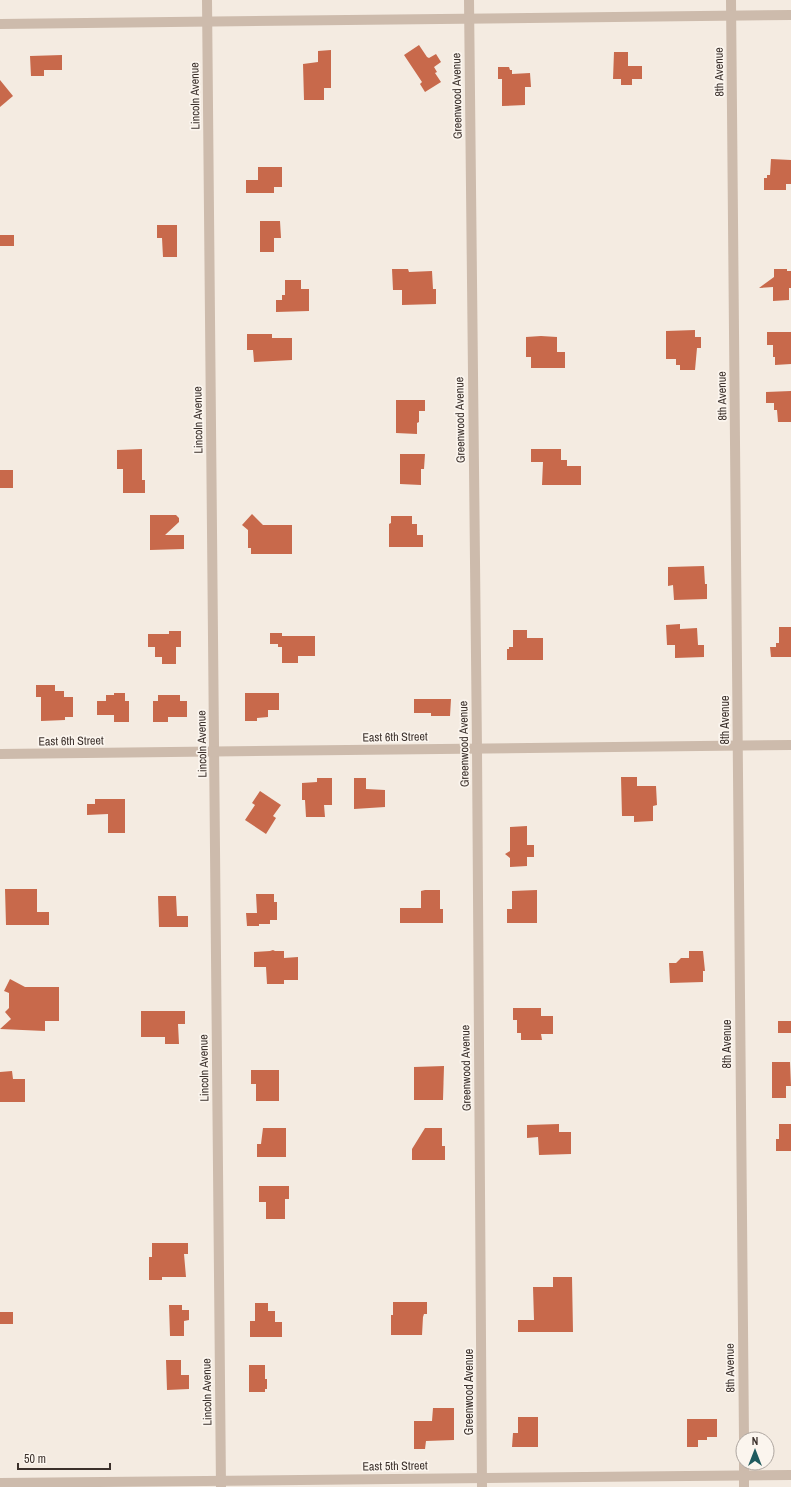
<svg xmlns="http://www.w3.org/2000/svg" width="791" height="1487" font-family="'Archivo Narrow',sans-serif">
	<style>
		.building { fill: #c8694b }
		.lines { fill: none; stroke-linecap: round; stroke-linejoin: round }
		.minor { stroke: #cdbbac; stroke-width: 10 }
		.labels { text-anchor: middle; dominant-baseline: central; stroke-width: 3.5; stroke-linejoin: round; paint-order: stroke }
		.street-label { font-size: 12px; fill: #3b302b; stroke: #fbf5ee }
	</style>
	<rect width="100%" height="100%" fill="#f4ebe1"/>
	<g class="building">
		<polygon points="419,45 427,57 429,58 436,54 441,62 434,67 437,72 435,73 441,82 425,92 420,84 422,82 404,55"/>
		<polygon points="331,50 331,88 324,88 324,100 304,100 303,64 318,62 318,51"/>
		<polygon points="614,52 628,52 628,66 642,66 642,79 632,79 632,85 621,85 621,79 613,79"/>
		<polygon points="62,55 62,70 44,70 44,76 31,76 30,56"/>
		<polygon points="498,67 509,67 510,70 512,70 512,74 530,73 531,87 525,87 525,105 502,106 502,79 498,79"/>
		<polygon points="0,80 13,96 0,107"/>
		<polygon points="771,159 791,160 791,184 786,184 786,190 764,190 764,178 767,178 767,175 770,175"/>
		<polygon points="258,167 282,167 282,187 274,187 274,193 246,193 246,180 258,180"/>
		<polygon points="260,221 280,221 281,238 274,238 274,252 260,252"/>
		<polygon points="157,225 177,225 177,257 163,257 162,238 157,238"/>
		<rect x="0" y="235" width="14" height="11"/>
		<polygon points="392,269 408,269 409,272 432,271 433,289 436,289 436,304 402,305 402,290 393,290"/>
		<polygon points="774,269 787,269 787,271 791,271 791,288 789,288 789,300 773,301 773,287 759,288 774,277"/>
		<polygon points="285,280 301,280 301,289 309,289 309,311 276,312 276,300 282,300 282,295 285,295"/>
		<polygon points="695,330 695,337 701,337 701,348 697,348 695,370 680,370 680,365 676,365 676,359 666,359 666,331"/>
		<polygon points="767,332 791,332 791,364 775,365 775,357 773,357 773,345 767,345"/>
		<polygon points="247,334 272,334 272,338 292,338 292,360 254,362 253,350 247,350"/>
		<polygon points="541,336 557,337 557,352 565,352 565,368 531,368 531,357 526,357 526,337"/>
		<polygon points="791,391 791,422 778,422 777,410 774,410 774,403 766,403 766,392"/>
		<polygon points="396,400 425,400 425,411 419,411 419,422 417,423 417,434 396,433"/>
		<polygon points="142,449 142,480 145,480 145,493 123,493 123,469 117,469 117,450"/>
		<polygon points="531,449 561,449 561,460 567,460 567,466 581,466 581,485 542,485 543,462 531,462"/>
		<polygon points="400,454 425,454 424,469 421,469 421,485 400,484"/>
		<rect x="0" y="470" width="13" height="18"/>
		<polygon points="252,514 263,525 292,525 292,554 251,554 251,548 248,548 248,530 242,525"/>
		<polygon points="150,515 176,515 179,518 179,522 165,535 184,535 184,549 150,550"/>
		<polygon points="391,516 412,516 412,524 417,524 417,535 423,535 423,547 389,547 389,524 391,523"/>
		<polygon points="704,566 705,584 707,584 707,599 674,600 673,585 668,586 668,567"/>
		<polygon points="680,624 680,629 697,628 698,645 704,645 704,657 675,658 675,645 667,645 666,625"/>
		<polygon points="779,627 791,627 791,657 771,657 770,647 776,647 776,643 779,643"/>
		<polygon points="513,630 527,630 527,638 543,638 543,660 507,660 507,649 509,649 509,647 513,647"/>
		<polygon points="169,631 181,631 181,647 176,647 176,664 162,664 162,657 155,657 155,647 148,647 148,634 169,634"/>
		<polygon points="270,633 282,633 282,636 315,636 315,656 298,656 298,663 282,663 282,647 278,647 278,644 270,644"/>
		<polygon points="36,685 55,685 55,691 64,691 64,697 73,697 73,717 65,717 65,720 41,721 41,697 36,697"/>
		<polygon points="114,693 125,693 125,701 129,701 129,722 114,722 114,715 97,715 97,701 106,701 106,695 114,695"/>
		<polygon points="245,693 279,693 279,710 268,710 268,717 257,718 257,721 245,721"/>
		<polygon points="158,695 180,695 180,701 187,701 187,717 168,717 168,722 153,722 153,701 158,701"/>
		<polygon points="414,699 451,699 450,716 431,716 431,713 414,713"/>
		<polygon points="621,777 637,777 637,786 656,786 657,805 653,806 653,821 634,822 634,816 622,816"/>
		<polygon points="317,778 332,778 332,805 324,805 325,817 306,817 305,800 302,800 302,783 317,782"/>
		<polygon points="354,778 366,778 366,789 385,790 385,807 354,809"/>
		<polygon points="260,791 281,805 273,816 276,818 266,834 245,820 255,805 252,803"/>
		<polygon points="95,799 125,799 125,833 108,833 108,814 87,815 87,804 95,804"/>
		<polygon points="527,826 527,845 534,845 534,857 527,857 527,866 510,867 510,858 505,854 510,851 510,827"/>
		<polygon points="5,889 37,889 37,912 49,912 49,925 6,925"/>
		<polygon points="425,890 440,890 440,909 443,909 443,923 400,923 400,908 421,908 421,891"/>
		<polygon points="537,890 537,923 507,923 507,909 512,909 512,891"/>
		<polygon points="256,894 274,894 274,902 277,902 277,920 270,920 270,924 259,924 259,926 247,926 246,913 257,913"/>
		<polygon points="158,896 176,896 177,916 188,916 188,927 159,927"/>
		<polygon points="273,950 275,951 284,951 284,958 298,957 298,980 284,980 284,984 267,984 266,967 254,967 254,952 270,951"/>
		<polygon points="689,951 703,951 705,971 703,971 703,982 670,983 669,963 676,963 681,958 689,958"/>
		<polygon points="10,979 25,987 59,987 59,1021 45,1021 45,1031 0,1029 11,1019 5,1012 9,1008 9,993 4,991"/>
		<polygon points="513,1008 541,1008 541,1016 553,1016 553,1034 541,1034 542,1040 521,1040 521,1033 517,1033 517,1020 513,1020"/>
		<polygon points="141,1011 185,1011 185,1024 178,1024 179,1044 165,1044 165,1037 141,1037"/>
		<rect x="778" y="1021" width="13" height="12"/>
		<polygon points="772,1062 790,1062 791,1086 786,1086 786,1098 772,1098"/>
		<polygon points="444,1066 443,1100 414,1100 414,1067"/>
		<polygon points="251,1070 279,1070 279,1101 256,1101 256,1084 251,1084"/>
		<polygon points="12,1071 13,1079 25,1079 25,1102 0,1102 0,1072"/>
		<polygon points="559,1124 559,1132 571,1132 571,1154 539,1155 538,1137 527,1138 527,1125"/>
		<polygon points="779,1124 791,1124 791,1151 776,1151 776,1139 779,1139"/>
		<polygon points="263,1128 286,1128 286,1157 257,1157 257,1144 261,1144"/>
		<polygon points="425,1128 442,1128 442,1146 445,1146 445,1160 412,1160 412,1149"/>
		<polygon points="259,1186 289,1186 289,1199 285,1199 285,1219 266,1219 266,1202 259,1202"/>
		<polygon points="152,1243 188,1243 188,1254 184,1254 186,1277 162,1277 162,1280 149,1280 149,1257 152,1257"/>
		<polygon points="553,1277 572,1277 573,1332 518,1332 518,1320 534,1320 533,1287 553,1287"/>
		<polygon points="393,1302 427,1302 427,1314 424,1314 423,1317 422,1335 391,1335 391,1315 393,1315"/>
		<polygon points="255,1303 268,1303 268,1311 275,1311 275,1322 282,1322 282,1337 250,1337 250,1321 255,1321"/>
		<polygon points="169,1305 182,1305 182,1310 189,1310 189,1320 184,1321 184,1336 170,1336"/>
		<rect x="0" y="1312" width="13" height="12"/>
		<polygon points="166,1360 181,1360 181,1375 189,1375 189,1389 167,1390"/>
		<polygon points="249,1365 265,1365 265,1379 267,1379 267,1389 265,1389 265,1392 249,1392"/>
		<polygon points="433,1408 454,1408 454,1440 426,1441 425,1449 414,1449 414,1421 432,1421"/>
		<polygon points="518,1417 538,1417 538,1447 512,1447 513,1433 518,1433"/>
		<polygon points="687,1419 717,1419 717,1437 707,1437 707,1440 698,1440 698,1447 687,1447"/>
	</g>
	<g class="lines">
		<g class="minor">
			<polyline points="207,0 221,1487"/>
			<polyline points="469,0 477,749 482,1487"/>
			<polyline points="731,0 744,1439"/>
			<polyline points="0,24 791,15"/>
			<polyline points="0,754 791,745"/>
			<polyline points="744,1463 744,1487"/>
			<polyline points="0,1483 791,1475"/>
		</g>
	</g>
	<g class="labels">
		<g class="street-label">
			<text transform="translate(719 72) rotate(-91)">8th Avenue</text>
			<text transform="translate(195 96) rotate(-91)">Lincoln Avenue</text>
			<text transform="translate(457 96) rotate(-91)">Greenwood Avenue</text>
			<text transform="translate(722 396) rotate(-91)">8th Avenue</text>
			<text transform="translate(198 420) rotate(-91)">Lincoln Avenue</text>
			<text transform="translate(460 420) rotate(-91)">Greenwood Avenue</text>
			<text transform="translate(725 720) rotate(-90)">8th Avenue</text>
			<text transform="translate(395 737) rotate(-1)">East 6th Street</text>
			<text transform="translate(71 741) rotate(-1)">East 6th Street</text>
			<text transform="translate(202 744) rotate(-91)">Lincoln Avenue</text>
			<text transform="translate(464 744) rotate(-91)">Greenwood Avenue</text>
			<text transform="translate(727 1044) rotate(-90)">8th Avenue</text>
			<text transform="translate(204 1068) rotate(-91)">Lincoln Avenue</text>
			<text transform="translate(466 1068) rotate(-91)">Greenwood Avenue</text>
			<text transform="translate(730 1368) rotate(-91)">8th Avenue</text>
			<text transform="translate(207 1392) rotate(-91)">Lincoln Avenue</text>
			<text transform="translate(469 1392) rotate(-90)">Greenwood Avenue</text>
			<text transform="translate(395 1466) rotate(-1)">East 5th Street</text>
		</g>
	</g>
	<g transform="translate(755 1451)"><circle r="19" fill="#fbf5ee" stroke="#aea6a0"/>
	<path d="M0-3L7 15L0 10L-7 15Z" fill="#1f5a5e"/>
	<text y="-6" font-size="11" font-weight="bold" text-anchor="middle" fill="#3b302b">N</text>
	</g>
	<path d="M18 1463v6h92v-6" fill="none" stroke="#3b302b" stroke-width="2"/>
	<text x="24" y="1463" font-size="12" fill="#3b302b" stroke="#fbf5ee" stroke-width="3" paint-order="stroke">50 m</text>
</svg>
